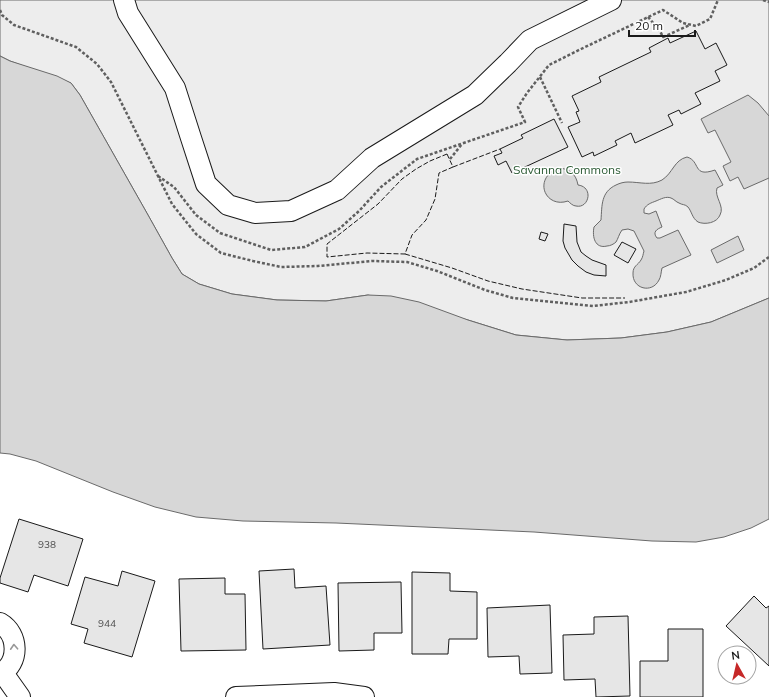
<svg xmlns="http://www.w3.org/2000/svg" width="769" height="697" font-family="Mulish,sans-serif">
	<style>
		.built { fill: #ededed; stroke: #6a6a6a }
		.water { fill: #d7d7d7; stroke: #6a6a6a }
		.building { fill: #e6e6e6; stroke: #1a1a1a }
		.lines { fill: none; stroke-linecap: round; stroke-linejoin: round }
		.street-casing { stroke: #1a1a1a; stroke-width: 22 }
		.path { stroke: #5f5f5f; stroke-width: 2.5; stroke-dasharray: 3 2; stroke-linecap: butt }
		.street { stroke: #fff; stroke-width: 20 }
		.fence { stroke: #1a1a1a; stroke-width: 1; stroke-dasharray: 5 2; stroke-linecap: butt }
		.oneway { stroke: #989898 }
		.labels { text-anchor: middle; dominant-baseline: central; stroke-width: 3; stroke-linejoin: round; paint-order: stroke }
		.number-label { font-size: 10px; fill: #4d4d4d }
		.park-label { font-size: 12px; fill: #2b5a34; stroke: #fff }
	</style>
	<rect width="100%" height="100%" fill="#fff"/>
	<polygon class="built" points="0,0 769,0 769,298 711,322 667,332 621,338 567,340 516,335 468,320 368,295 326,301 277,300 232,294 199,284 182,274 172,258 148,215 80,95 71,83 10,61 0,56"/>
	<g class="water">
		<polygon points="0,56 10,61 57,76 71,83 80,95 148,215 172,258 182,274 199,284 232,294 277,300 326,301 368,295 391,296 419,302 468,320 516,335 567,340 621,338 667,332 711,322 769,298 769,519 751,528 724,537 696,542 652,541 534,532 336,523 243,521 196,517 155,507 113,492 36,461 10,454 0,453"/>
		<polygon points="748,95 758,103 769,116 769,178 744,189 738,177 730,181 723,166 731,162 715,130 708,133 701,119"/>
		<path d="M 687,157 C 701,161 692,178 715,170 L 723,185 L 717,188 C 714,197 725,206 720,215 C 717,223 705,225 698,222 C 692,218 692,212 688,207 C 685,204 682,205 679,203 C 676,202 674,199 671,198 C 666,196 661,199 656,201 C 651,203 647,204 644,209 L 644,213 L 649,214 L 656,211 L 662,227 C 657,229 652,232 657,238 L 660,238 L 678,230 L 691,255 L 662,268 C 661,272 661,277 659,280 C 652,294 632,289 633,273 C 633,266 638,265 641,260 C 643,257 643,254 644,251 L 634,231 L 628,229 L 622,230 C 619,234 618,239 616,242 C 614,244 610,246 607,246 C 595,249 592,237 594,227 L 601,220 C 602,205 601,192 616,185 C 620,183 624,182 628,182 C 640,182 651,186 662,180 C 673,173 674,160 687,157 Z"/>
		<path d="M 559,168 C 570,169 576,174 578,185 C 594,187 589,209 576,206 C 573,206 570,203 568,201 C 545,209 532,178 559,168 Z"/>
		<polygon points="738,236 744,250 717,263 711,250"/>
	</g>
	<g class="building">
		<polygon points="696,31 705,49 716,43 727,65 715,71 720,81 695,93 701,104 681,114 679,110 668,115 673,125 635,143 631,133 615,141 617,145 594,156 593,152 582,157 568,127 580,122 576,112 579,111 572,96 601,82 599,77 651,52 649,48 668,38 670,43"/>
		<polygon points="554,119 568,147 512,173 506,161 498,165 494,156 502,153 500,149 523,138 521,135"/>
		<polygon points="564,224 576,226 577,242 581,252 586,256 592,260 606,265 606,276 594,275 586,272 578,266 572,260 565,248 563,241"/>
		<polygon points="541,232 548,234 545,241 539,239"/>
		<polygon points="622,242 636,249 628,263 614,255"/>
		<polygon points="19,519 83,539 68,586 34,575 28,592 0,583 0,578"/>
		<polygon points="294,569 295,588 326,586 330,645 263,649 259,571"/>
		<polygon points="122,571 155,581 132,657 84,643 88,629 71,624 85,577 118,586"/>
		<polygon points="412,572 450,573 450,591 477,592 477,639 449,639 448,654 412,654"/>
		<polygon points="225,578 225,594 245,594 246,650 181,651 179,579"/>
		<polygon points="401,582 402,633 374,633 374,650 339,651 338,583"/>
		<polygon points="754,596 766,608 769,606 769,666 726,626"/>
		<polygon points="550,605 552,673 520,674 519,656 488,657 487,608"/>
		<polygon points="628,616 630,696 596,697 595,679 564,680 563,635 594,634 594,617"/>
		<polygon points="668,629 703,629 703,697 640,697 640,661 668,661"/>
	</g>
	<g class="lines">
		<g class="street-casing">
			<g id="street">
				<polyline points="124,0 128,13 175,88 191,138 206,184 228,205 255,213 291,211 337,190 372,158 475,95 508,63 530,40 611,0"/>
				<path d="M 0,623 C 19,634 20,663 0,674"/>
				<polyline points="3,673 20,697"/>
				<polyline points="236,697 334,693 364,697"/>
			</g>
		</g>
		<g class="path">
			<polyline points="763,0 769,2"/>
			<polyline points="0,10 2,15 14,25 76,47 97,64 111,82 172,204 196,234 221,253 253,261 281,267 318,266 372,261 407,262 437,271 485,290 513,298 593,306 629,302 686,292 726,280 754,268 769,257"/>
			<polyline points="648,17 660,31 663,37 690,25"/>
			<polyline points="540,77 562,123"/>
			<polyline points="450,159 462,144"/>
			<polyline points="158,176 174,187 196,215 220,233 271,250 305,247 339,229 359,211 381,187 417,159 525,122 518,107 527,93 549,65 581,49 663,10 683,23 696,26 710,19 718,0"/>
		</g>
		<use href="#street" class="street"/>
		<g class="fence">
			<polygon points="447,154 453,167 439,173 435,199 426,220 412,235 405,254 367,253 327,257 327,244 378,204 402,179 416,169 430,161"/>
			<polyline points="453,167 500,149"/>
			<polyline points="405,254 452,268 488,281 522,289 582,298 625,298"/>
		</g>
	</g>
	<defs><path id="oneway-chevron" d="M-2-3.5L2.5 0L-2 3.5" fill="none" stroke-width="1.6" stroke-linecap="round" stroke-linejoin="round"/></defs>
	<use class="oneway" href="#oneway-chevron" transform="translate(14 647) rotate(-93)"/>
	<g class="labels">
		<g class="number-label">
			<text x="47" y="544">938</text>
			<text x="107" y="623">944</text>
		</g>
		<g class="park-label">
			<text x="567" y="169">Savanna Commons</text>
		</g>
	</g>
	<g transform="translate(737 665) rotate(352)"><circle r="19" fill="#ffffff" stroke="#a3a3a3"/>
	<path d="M0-3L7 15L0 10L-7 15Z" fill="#c62828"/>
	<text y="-6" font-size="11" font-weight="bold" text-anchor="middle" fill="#1a1a1a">N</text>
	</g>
	<path d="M629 30v6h66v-6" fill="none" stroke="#1a1a1a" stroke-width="2"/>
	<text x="635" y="30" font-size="12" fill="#1a1a1a" stroke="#ffffff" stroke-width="3" paint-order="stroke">20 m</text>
</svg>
